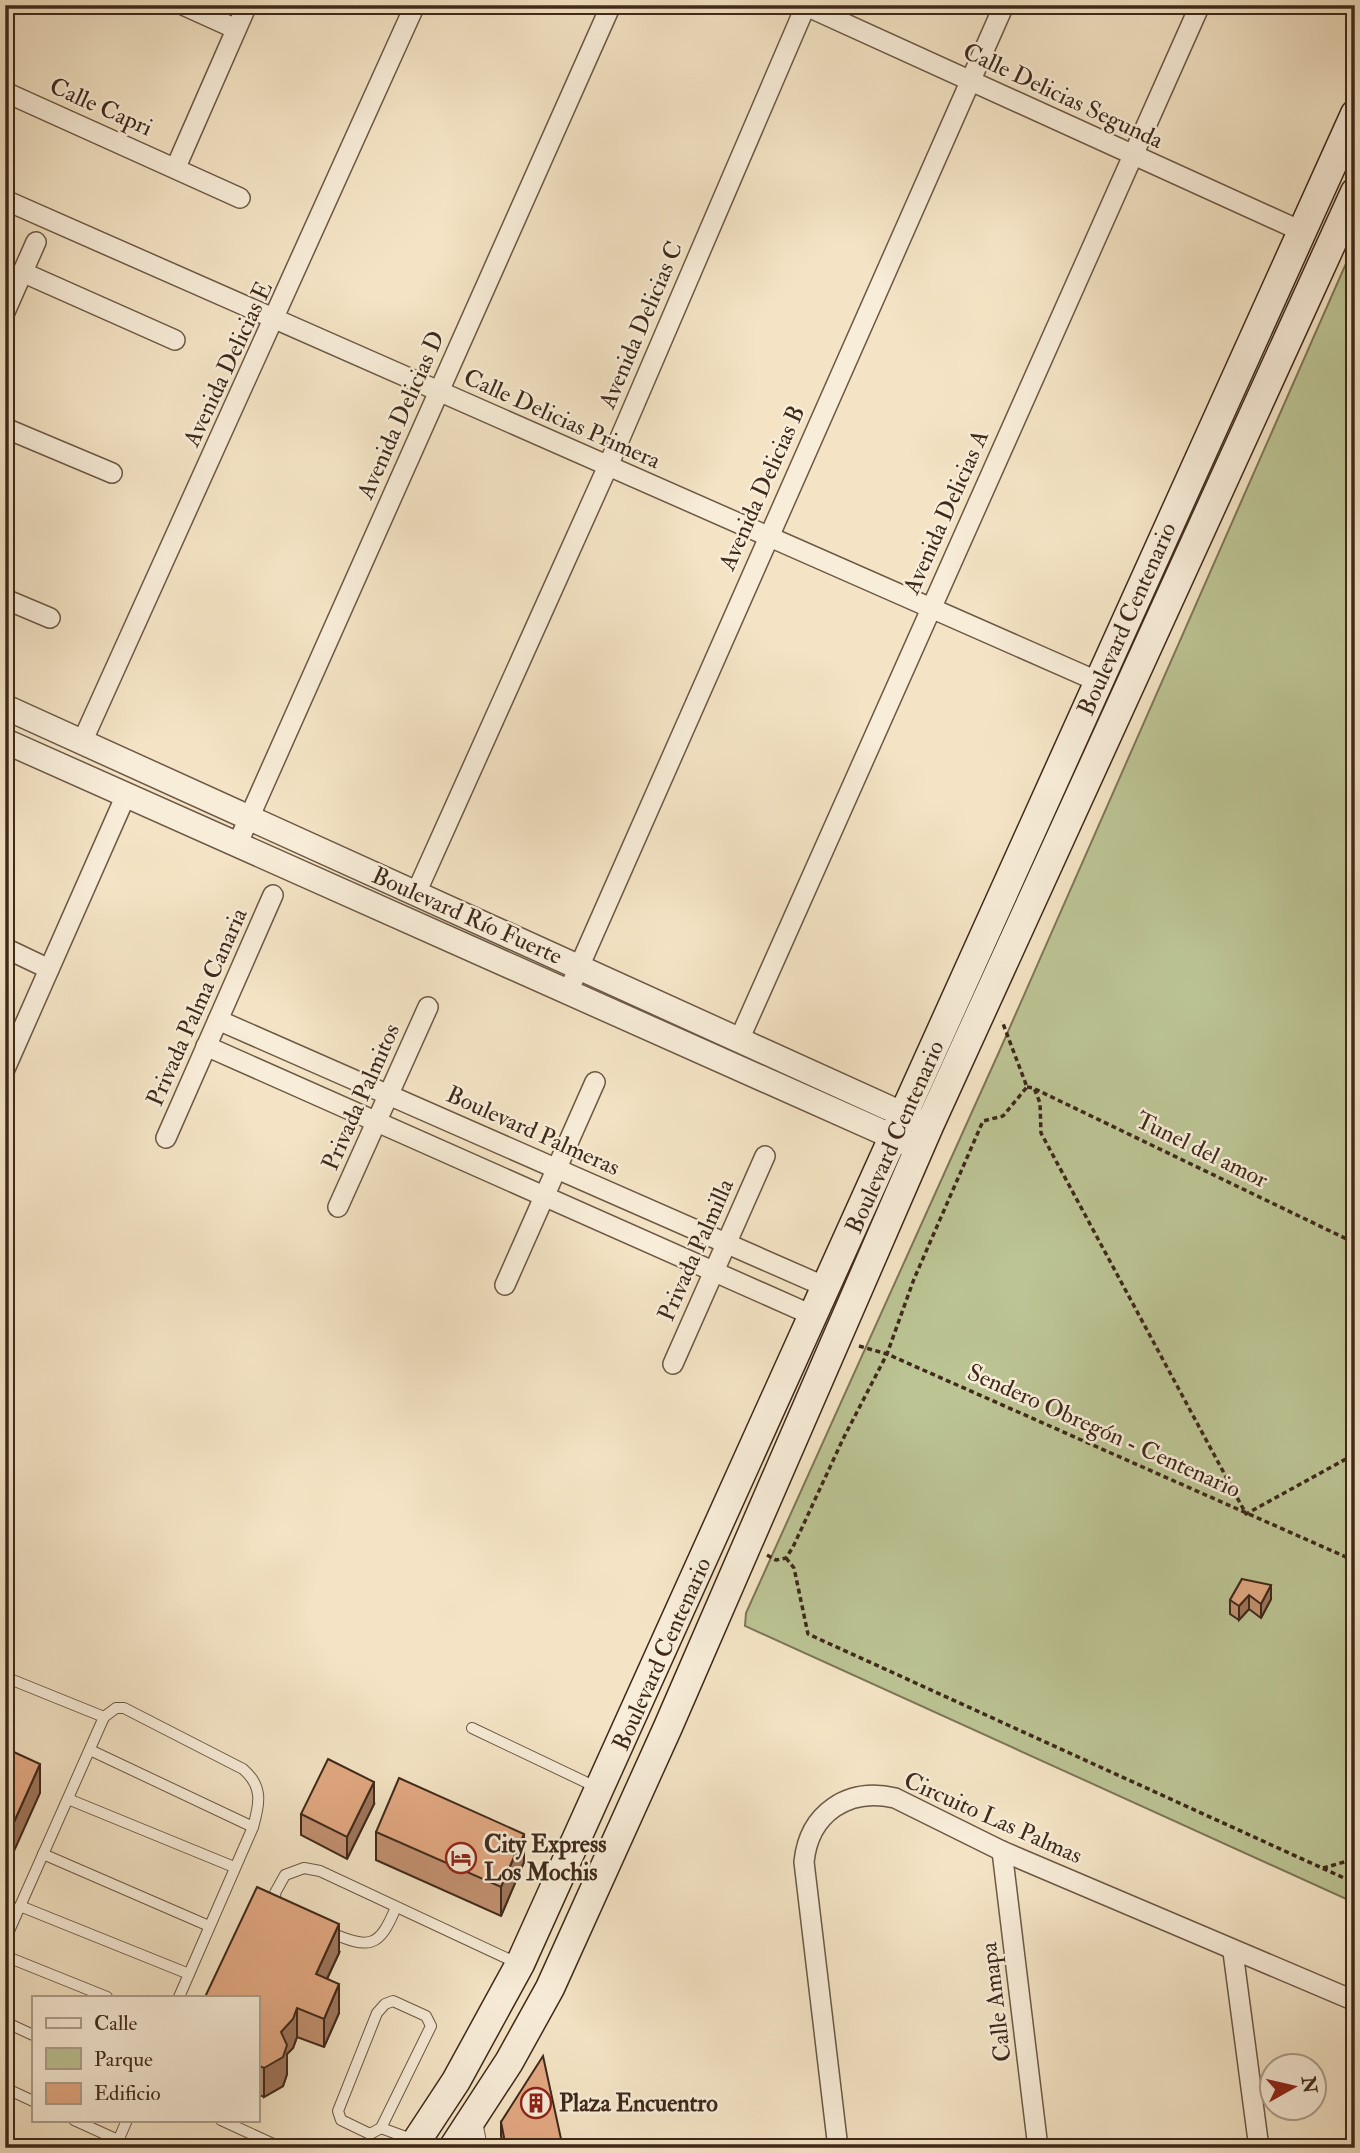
<svg xmlns="http://www.w3.org/2000/svg" width="1360" height="2153" font-family="'IM FELL Double Pica',serif">
	<style>
		.green { fill: #bcc494; stroke: #7d7657; stroke-width: 2 }
		.lines { fill: none; stroke-linecap: round; stroke-linejoin: round }
		.service-casing { stroke: #6c5845; stroke-width: 12 }
		.minor-casing { stroke: #6c5845; stroke-width: 22 }
		.tertiary-casing { stroke: #6c5845; stroke-width: 27 }
		.secondary-casing { stroke: #3e291a; stroke-width: 31 }
		.path { stroke: #3e291a; stroke-width: 3.5; stroke-dasharray: 5 3.5; stroke-linecap: butt }
		.service { stroke: #f8edd9; stroke-width: 10 }
		.minor { stroke: #f8edd9; stroke-width: 19 }
		.tertiary { stroke: #f8edd9; stroke-width: 24 }
		.secondary { stroke: #f8edd9; stroke-width: 28 }
		.wall { fill: #c39171; stroke: #3e291a; stroke-width: 2 }
		.shaded-wall { fill: #9f765c; stroke: #3e291a; stroke-width: 2 }
		.building { fill: #e3a983; stroke: #3e291a; stroke-width: 2 }
		.labels { text-anchor: middle; dominant-baseline: central; stroke-width: 5; stroke-linejoin: round; paint-order: stroke }
		.street-label { font-size: 24px; fill: #3e291a; stroke: #f8edd9 }
		.poi-label { font-size: 24px; font-weight: bold; fill: #3e291a; stroke: #f8edd9; text-anchor: start }
	</style>
	<rect width="100%" height="100%" fill="#f4e4c5"/>
	<filter id="stains"><feTurbulence type="fractalNoise" baseFrequency=".00286" numOctaves="4"/><feColorMatrix values="0 0 0 0 .2 0 0 0 0 .09 0 0 0 0 .02 0 0 0 .5 -.17"/></filter>
	<radialGradient id="worn" r=".72"><stop offset=".6" stop-color="#630" stop-opacity="0"/><stop offset="1" stop-color="#630" stop-opacity=".3"/></radialGradient>
	<polygon class="green" points="1355,243 1355,1903 745,1626 746,1613 999,1052"/>
	<g class="lines">
		<g class="service-casing">
			<g id="service">
				<polyline points="5,1677 104,1717 5,1940"/>
				<path d="M 104,1717 L 116,1708 L 124,1708 L 243,1769 C 263,1786 260,1803 253,1827 L 179,1997"/>
				<polyline points="472,1728 598,1788"/>
				<polyline points="90,1750 253,1827"/>
				<polyline points="68,1799 234,1867"/>
				<polyline points="43,1854 209,1926"/>
				<polyline points="276,1905 275,1893 285,1875 304,1868 320,1871 519,1964"/>
				<polyline points="20,1906 189,1974"/>
				<path d="M 329,1932 C 369,1949 379,1949 396,1907"/>
				<polyline points="5,1956 107,1997"/>
				<polygon points="393,2001 426,2016 431,2026 381,2128 370,2134 341,2120 338,2111 377,2013 385,2004"/>
				<polyline points="5,2022 33,2035"/>
				<polyline points="5,2088 33,2101"/>
				<polyline points="74,2120 118,2140"/>
				<polyline points="221,2120 282,2148"/>
				<polyline points="477,2121 482,2148"/>
				<polyline points="381,2128 414,2140"/>
				<polyline points="5,2144 14,2148"/>
				<polyline points="115,2148 127,2120"/>
			</g>
		</g>
		<g class="minor-casing">
			<g id="minor">
				<polyline points="183,5 236,29"/>
				<polyline points="804,5 1301,231"/>
				<polyline points="5,92 240,198"/>
				<polyline points="176,167 247,5"/>
				<polyline points="5,200 1099,682"/>
				<polyline points="22,272 175,340"/>
				<polyline points="5,312 36,242"/>
				<polyline points="5,428 112,473"/>
				<polyline points="5,599 50,618"/>
				<polyline points="82,742 415,5"/>
				<polyline points="237,845 611,5"/>
				<polyline points="416,893 608,466 806,5"/>
				<polyline points="5,948 49,969"/>
				<polyline points="568,992 1004,5"/>
				<polyline points="218,1020 828,1288"/>
				<polyline points="739,1040 1200,5"/>
				<polyline points="206,1046 814,1316"/>
				<polyline points="5,1069 126,795"/>
				<polyline points="166,1138 273,895"/>
				<polyline points="338,1207 428,1007"/>
				<polyline points="505,1285 595,1082"/>
				<polyline points="673,1364 765,1156"/>
				<polyline points="1002,1851 1038,2148"/>
				<polyline points="1233,1952 1259,2148"/>
				<path d="M 838,2148 L 804,1862 C 809,1813 848,1787 895,1798 L 1002,1851 L 1355,2001"/>
			</g>
		</g>
		<g class="tertiary-casing">
			<g id="tertiary">
				<polyline points="5,707 922,1123"/>
				<polyline points="5,741 909,1144"/>
			</g>
		</g>
		<g class="secondary-casing">
			<g id="secondary">
				<polyline points="412,2148 456,2081 520,1964 1355,114"/>
				<polyline points="453,2148 509,2062 550,1988 668,1727 929,1126 1355,192"/>
			</g>
		</g>
		<g class="path">
			<polyline points="1027,1087 1034,1088 1040,1103 1041,1133 1246,1514 1355,1454"/>
			<polyline points="1035,1089 1355,1243"/>
			<polyline points="859,1346 887,1354 1355,1561"/>
			<polyline points="767,1555 776,1560 786,1558 793,1547 843,1439 887,1354 914,1279 983,1121 1003,1116 1027,1087 1002,1021"/>
			<polyline points="786,1558 794,1568 808,1634 1355,1883"/>
			<polyline points="1323,1868 1355,1859"/>
		</g>
		<use href="#service" class="service"/>
		<use href="#minor" class="minor"/>
		<use href="#tertiary" class="tertiary"/>
		<use href="#secondary" class="secondary"/>
	</g>
	<g class="wall">
		<polygon points="1242,1579 1271,1599 1261,1618 1249,1609 1239,1620 1230,1614 1230,1600"/>
		<polygon points="374,1804 347,1859 301,1835 301,1814"/>
		<polygon points="376,1832 524,1862 501,1916 376,1860"/>
		<polygon points="339,1953 327,1979 339,2013 324,2047 297,2037 293,2048 287,2054 287,2074 283,2086 264,2097 257,2094 257,1997"/>
		<polygon points="501,2122 563,2148 503,2148 501,2136"/>
	</g>
	<g class="shaded-wall">
		<polygon points="1271,1585 1271,1599 1261,1618 1261,1604"/>
		<polygon points="1249,1595 1249,1609 1239,1620 1239,1606"/>
		<polygon points="40,1764 40,1793 5,1871 5,1842"/>
		<polygon points="374,1782 374,1804 347,1859 347,1837"/>
		<polygon points="524,1834 524,1862 501,1916 501,1887"/>
		<polygon points="339,1924 339,1953 316,2002 316,1974"/>
		<polygon points="339,1984 339,2013 324,2047 324,2019"/>
		<polygon points="297,2008 297,2037 293,2048 287,2054 287,2074 283,2086 264,2097 264,2068 281,2032"/>
	</g>
	<g class="building">
		<polygon points="1242,1579 1271,1585 1261,1604 1249,1595 1239,1606 1230,1600"/>
		<polygon points="5,1748 40,1764 5,1842"/>
		<polygon points="328,1759 374,1782 347,1837 301,1814"/>
		<polygon points="399,1778 524,1834 501,1887 376,1832"/>
		<polygon points="257,1887 339,1924 316,1974 339,1984 324,2019 297,2008 293,2019 281,2032 287,2045 283,2057 264,2068 257,2065 257,1997 205,1997"/>
		<polygon points="543,2056 563,2148 506,2148 501,2122"/>
	</g>
	<defs>
		<g id="hotel-ring" transform="scale(1.575)"><circle r="9.5" fill="#f8edd9" stroke="#8f2418" stroke-width="1.5"/><path d="M-6-4.5h1.5V1H6V5H4.5V3h-9V5H-6ZM-4 0a1.8 1.8 0 1 1 3.6 0ZM.5 0V-2.5h3Q6-2.5 6 0Z" fill="#8f2418"/></g>
		<g id="building-ring" transform="scale(1.575)"><circle r="9.5" fill="#f8edd9" stroke="#8f2418" stroke-width="1.5"/><path d="M-4-6H4V6H1V3H-1V6H-4ZM-2.5-4.3h1.7v1.8h-1.7ZM.8-4.3h1.7v1.8H.8ZM-2.5-1h1.7V.8h-1.7ZM.8-1h1.7V.8H.8Z" fill="#8f2418"/></g>
	</defs>
	<g fill-rule="evenodd">
		<use href="#hotel-ring" x="461" y="1858"/>
		<use href="#building-ring" x="536" y="2103"/>
	</g>
	<g class="labels">
		<g class="street-label">
			<text transform="translate(1063 96) rotate(25)">Calle Delicias Segunda</text>
			<text transform="translate(101 107) rotate(24)">Calle Capri</text>
			<text transform="translate(641 325) rotate(-67)">Avenida Delicias C</text>
			<text transform="translate(228 364) rotate(-65)">Avenida Delicias E</text>
			<text transform="translate(401 415) rotate(-66)">Avenida Delicias D</text>
			<text transform="translate(562 419) rotate(24)">Calle Delicias Primera</text>
			<text transform="translate(762 488) rotate(-66)">Avenida Delicias B</text>
			<text transform="translate(946 512) rotate(-66)">Avenida Delicias A</text>
			<text transform="translate(1127 619) rotate(-66)">Boulevard Centenario</text>
			<text transform="translate(467 916) rotate(24)">Boulevard Río Fuerte</text>
			<text transform="translate(197 1007) rotate(-66)">Privada Palma Canaria</text>
			<text transform="translate(361 1097) rotate(-66)">Privada Palmitos</text>
			<text transform="translate(533 1131) rotate(24)">Boulevard Palmeras</text>
			<text transform="translate(895 1137) rotate(-66)">Boulevard Centenario</text>
			<text transform="translate(1202 1150) rotate(26)">Tunel del amor</text>
			<text transform="translate(696 1250) rotate(-66)">Privada Palmilla</text>
			<text transform="translate(1104 1431) rotate(24)">Sendero Obregón - Centenario</text>
			<text transform="translate(662 1654) rotate(-66)">Boulevard Centenario</text>
			<text transform="translate(993 1818) rotate(24)">Circuito Las Palmas</text>
			<text transform="translate(996 2002) rotate(-97)">Calle Amapa</text>
		</g>
		<g class="poi-label">
			<text x="484" y="1844">City Express<tspan x="484" dy="28">Los Mochis</tspan></text>
			<text x="559" y="2103">Plaza Encuentro</text>
		</g>
	</g>
	<rect width="1360" height="2153" fill="none" stroke="#f4e4c5" stroke-width="28"/>
	<rect x="7" y="7" width="1346" height="2139" fill="none" stroke="#3e291a" stroke-width="3.5"/>
	<rect x="14" y="14" width="1332" height="2125" fill="none" stroke="#3e291a" stroke-width="2"/>
	<rect x="32" y="1996" width="228" height="126" fill="#f8edd9" stroke="#ae9f8d" stroke-width="2"/>
	<rect x="46" y="2018" width="35" height="10" fill="#f8edd9" stroke="#ae9f8d" stroke-width="2"/>
	<text x="94" y="2030" font-size="21" fill="#3e291a">Calle</text>
	<rect x="46" y="2048" width="35" height="21" fill="#bcc494" stroke="#ae9f8d" stroke-width="2"/>
	<text x="94" y="2066" font-size="21" fill="#3e291a">Parque</text>
	<rect x="46" y="2083" width="35" height="21" fill="#e3a983" stroke="#ae9f8d" stroke-width="2"/>
	<text x="94" y="2100" font-size="21" fill="#3e291a">Edificio</text>
	<g transform="translate(1293 2087) rotate(82)"><circle r="33" fill="#f8edd9" stroke="#ae9f8d" stroke-width="2"/>
	<path d="M0-5L12 26L0 18L-12 26Z" fill="#8f2418"/>
	<text y="-10" font-size="19" font-weight="bold" text-anchor="middle" fill="#3e291a">N</text>
	</g>
	<rect width="100%" height="100%" filter="url(#stains)"/>
	<rect width="100%" height="100%" fill="url(#worn)"/>
</svg>
